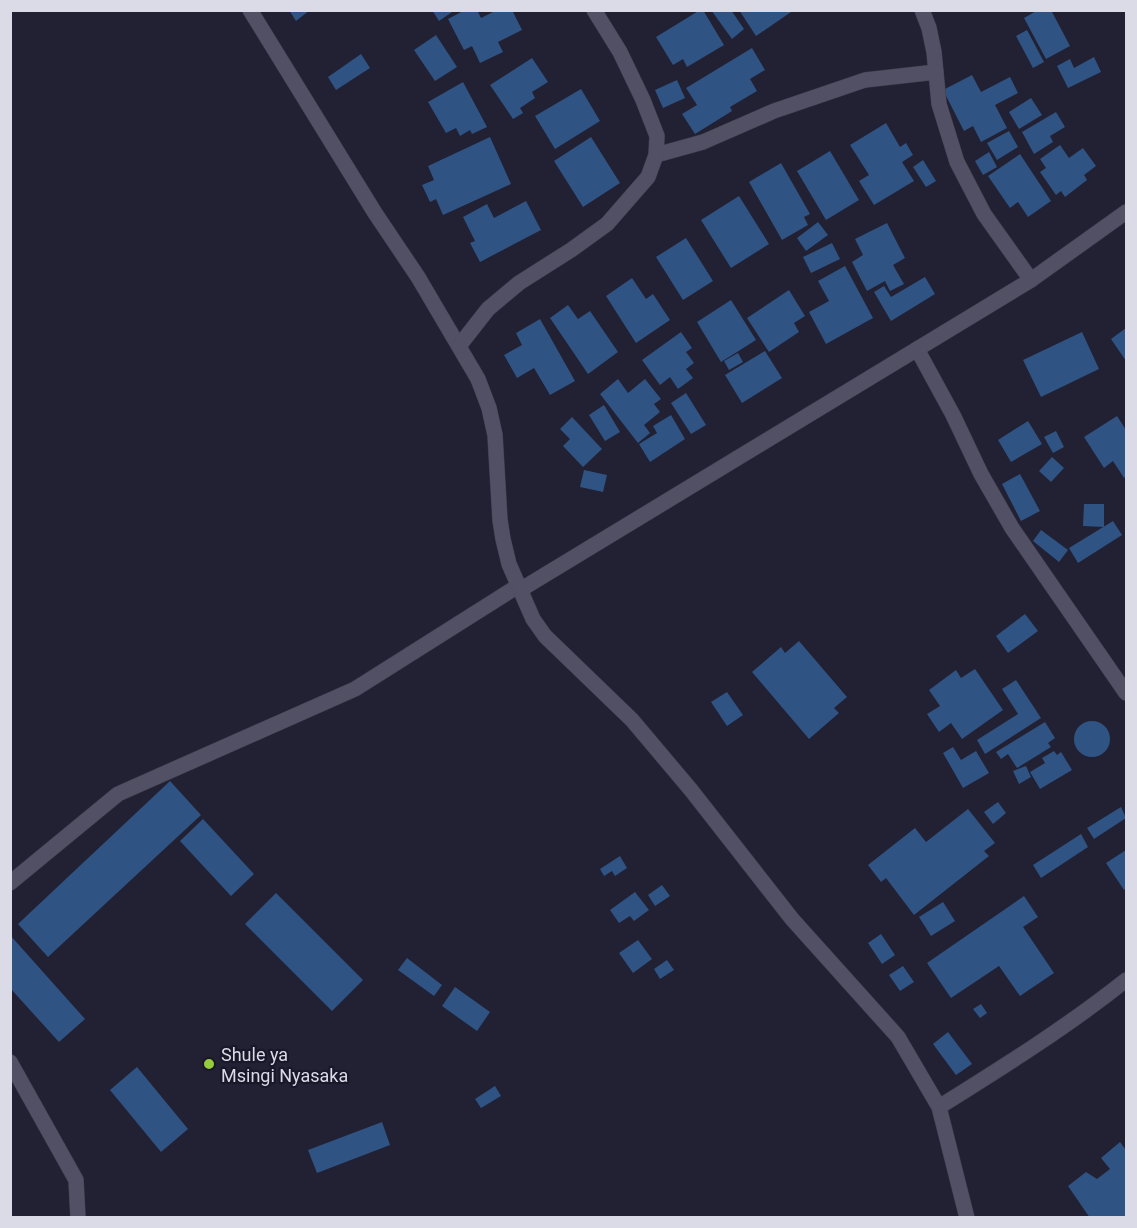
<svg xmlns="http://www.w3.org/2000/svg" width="1137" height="1228" font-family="Roboto,sans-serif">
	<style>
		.building { fill: #2f5383 }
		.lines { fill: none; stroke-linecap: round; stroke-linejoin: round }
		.lane-casing { stroke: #3e3b4b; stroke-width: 16 }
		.street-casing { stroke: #3e3b4b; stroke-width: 16 }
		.lane { stroke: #515065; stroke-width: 15 }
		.street { stroke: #515065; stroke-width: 15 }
		.poi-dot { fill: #95cc3b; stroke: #191729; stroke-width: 2 }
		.labels { text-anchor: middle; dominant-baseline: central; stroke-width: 4.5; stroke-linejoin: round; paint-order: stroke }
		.poi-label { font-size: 18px; fill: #dbdae7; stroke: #191729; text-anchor: start }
	</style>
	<rect width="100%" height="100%" fill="#222033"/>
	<g class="building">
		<polygon points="289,10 310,10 296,21"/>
		<polygon points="432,10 455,10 439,21"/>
		<polygon points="465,10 477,10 481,18 497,10 512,10 522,30 498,42 503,52 480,63 472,46 464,50 448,19"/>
		<polygon points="700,10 703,10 724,45 687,67 683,59 673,65 656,37"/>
		<polygon points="711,10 731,10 744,29 732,39"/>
		<polygon points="739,10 794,10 756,36"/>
		<polygon points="1038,10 1051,10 1070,46 1046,59 1024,18"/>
		<polygon points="1027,30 1044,62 1033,68 1016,36"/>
		<polygon points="436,35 457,67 435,81 414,50"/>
		<polygon points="752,48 765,70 750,79 757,91 730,107 732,111 695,134 682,114 697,105 686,88"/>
		<polygon points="361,54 370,68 336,90 328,77"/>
		<polygon points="1094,57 1101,72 1068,88 1057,66 1070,59 1074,68"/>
		<polygon points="532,58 548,82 532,92 535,98 520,108 523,113 513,119 490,85"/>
		<polygon points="972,75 981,92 1010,77 1018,93 995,105 1007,128 981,142 973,126 964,131 943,90"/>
		<polygon points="677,80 685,98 663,108 655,90"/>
		<polygon points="463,82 487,127 472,134 470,130 460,136 456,128 446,133 428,102"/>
		<polygon points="581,89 600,121 555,149 535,116"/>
		<polygon points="1031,98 1042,115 1019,129 1009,112"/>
		<polygon points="1056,112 1065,127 1050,136 1053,142 1034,154 1022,132"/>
		<polygon points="886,123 900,147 906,143 913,155 902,162 914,181 874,205 859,181 869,175 850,145"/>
		<polygon points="1009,131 1018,147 997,160 987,143"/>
		<polygon points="490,137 511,184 443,215 436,199 430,202 422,185 434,180 428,166"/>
		<polygon points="591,137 620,183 583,207 554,161"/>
		<polygon points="1060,145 1069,158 1083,148 1096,166 1084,175 1087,180 1065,197 1061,191 1056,195 1040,172 1046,168 1040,159"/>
		<polygon points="830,151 859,200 826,220 797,171"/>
		<polygon points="989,152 997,167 983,175 975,161"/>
		<polygon points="1020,154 1051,201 1028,217 1018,202 1010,208 988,176"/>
		<polygon points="923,160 936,181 926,187 913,167"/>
		<polygon points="781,163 810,214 804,217 808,225 782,240 749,182"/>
		<polygon points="739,196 769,244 731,268 701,220"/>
		<polygon points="526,201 541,230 480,262 470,243 475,241 463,217 487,204 494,218"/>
		<polygon points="818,222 828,235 806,251 797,238"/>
		<polygon points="887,223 905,258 893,265 904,284 890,291 885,281 867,291 852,262 863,255 855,239"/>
		<polygon points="686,238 713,281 683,300 656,257"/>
		<polygon points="832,243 840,259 811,273 803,257"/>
		<polygon points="845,266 873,318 826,344 809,312 829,301 818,281"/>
		<polygon points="925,277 935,294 891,321 874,292 884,286 891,297"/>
		<polygon points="632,278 646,299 653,294 670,320 636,343 606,296"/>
		<polygon points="789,290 805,316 794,323 799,332 769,352 747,318"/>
		<polygon points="731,300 756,340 721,362 697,322"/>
		<polygon points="568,305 578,319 590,311 618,352 588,374 550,318"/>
		<polygon points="540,319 575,381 550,395 534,368 517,378 504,355 522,345 516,333"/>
		<polygon points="1126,328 1126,361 1111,339"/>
		<polygon points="681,332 692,348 686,352 694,363 686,369 693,378 678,389 670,377 660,385 642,360"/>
		<polygon points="1082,332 1099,369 1041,397 1023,360"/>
		<polygon points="765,351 782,378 742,403 725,375"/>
		<polygon points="738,353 743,362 729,370 724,361"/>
		<polygon points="618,379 628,393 645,379 661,399 654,404 660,412 644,425 650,433 638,443 600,394"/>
		<polygon points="686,393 706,425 691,434 671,403"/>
		<polygon points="604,405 620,432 605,441 589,415"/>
		<polygon points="671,415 685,439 650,462 639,444 657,433 653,426"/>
		<polygon points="1117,416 1126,430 1126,476 1124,478 1113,461 1104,468 1084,437"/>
		<polygon points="572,417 602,449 583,467 563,446 570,439 560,429"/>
		<polygon points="1028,421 1042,444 1011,462 998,440"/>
		<polygon points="1056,431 1064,447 1053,453 1044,437"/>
		<polygon points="1052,457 1064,468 1051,482 1039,471"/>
		<polygon points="584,470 607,475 603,492 580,487"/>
		<polygon points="1020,474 1040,511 1021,521 1002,484"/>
		<polygon points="1084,504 1104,504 1104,527 1083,526"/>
		<polygon points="1113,521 1122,535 1078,563 1069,548"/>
		<polygon points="1041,530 1068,550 1059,562 1033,541"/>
		<polygon points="1025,614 1038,631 1008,653 996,636"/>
		<polygon points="799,641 847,697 834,708 839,713 809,739 752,672 781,647 785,653"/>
		<polygon points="975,669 1003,710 962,739 951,723 939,732 927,714 940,706 929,690 956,670 961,678"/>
		<polygon points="1016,680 1041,718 985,754 977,740 1018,714 1002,689"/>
		<polygon points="727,692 743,715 727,726 711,702"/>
		<circle cx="1092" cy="739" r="18"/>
		<polygon points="1045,722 1055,738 1048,743 1051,747 1017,768 1008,754 1001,759 996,752"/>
		<polygon points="953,747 961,760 976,751 989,773 963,788 943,753"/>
		<polygon points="1054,751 1057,755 1061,752 1072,770 1040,789 1030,772 1045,763 1042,758"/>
		<polygon points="1026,766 1031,777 1019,784 1013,771"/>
		<polygon points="170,781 201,815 48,957 18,924"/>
		<polygon points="998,802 1006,813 993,824 984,812"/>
		<polygon points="1121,807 1126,818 1094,839 1087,828"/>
		<polygon points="968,809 995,843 984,851 989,856 914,915 886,878 881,882 868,865 915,828 926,842"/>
		<polygon points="203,819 254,874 231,896 180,841"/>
		<polygon points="1081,834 1088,847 1041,878 1033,865"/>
		<polygon points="1126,850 1126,889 1124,890 1106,863"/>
		<polygon points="620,856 627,868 615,876 612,871 604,876 600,869"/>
		<polygon points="662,885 670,896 655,906 648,895"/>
		<polygon points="635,892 649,910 634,921 630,916 619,923 610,910"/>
		<polygon points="276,893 363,980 332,1011 245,924"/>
		<polygon points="1024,896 1038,917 1023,927 1054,973 1020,996 999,966 951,998 927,963"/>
		<polygon points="943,902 955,921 931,936 919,917"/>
		<polygon points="881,934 895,955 882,964 868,943"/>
		<polygon points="10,935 85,1019 59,1042 10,988"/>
		<polygon points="638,940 652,959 633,973 619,953"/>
		<polygon points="407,958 442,985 434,996 398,970"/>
		<polygon points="667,960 674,970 660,979 654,969"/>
		<polygon points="903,966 914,982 900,991 889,975"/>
		<polygon points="455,987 490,1012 477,1031 442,1006"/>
		<polygon points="981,1004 987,1013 980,1018 973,1009"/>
		<polygon points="948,1032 972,1064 956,1075 933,1044"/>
		<polygon points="137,1067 188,1129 161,1152 110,1090"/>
		<polygon points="495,1086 501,1096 481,1108 475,1099"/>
		<polygon points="382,1122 390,1145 317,1173 308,1150"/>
		<polygon points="1120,1142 1126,1150 1126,1218 1090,1218 1068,1186 1086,1172 1097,1179 1110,1169 1101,1158"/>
	</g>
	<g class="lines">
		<g class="lane-casing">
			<g id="lane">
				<polyline points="10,883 118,794 355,689 518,586"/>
				<polyline points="10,1062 76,1180 78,1218"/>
			</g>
		</g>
		<g class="street-casing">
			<g id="street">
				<polyline points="250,10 375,213 418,277 478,379 489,408 495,435 500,520 503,539 509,564 533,619 545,636 632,720 691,790 792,919 898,1037 939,1107 967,1218"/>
				<polyline points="922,10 929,28 934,52 939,104 957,162 984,214 1031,280"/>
				<polyline points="656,155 703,142 774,111 865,80 936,72"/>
				<polyline points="459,346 488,309 519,283 571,250 607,224 648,177 656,155 657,136 643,100 620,52 594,10"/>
				<polyline points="917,349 953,415 981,474 1012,528 1126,693"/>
				<polyline points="520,590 1031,280 1126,212"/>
				<path d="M 939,1107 C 1003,1067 1067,1027 1126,980"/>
			</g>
		</g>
		<use href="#lane" class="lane"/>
		<use href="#street" class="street"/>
	</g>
	<circle class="poi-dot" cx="209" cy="1064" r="6"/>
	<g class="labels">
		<g class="poi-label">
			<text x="221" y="1054">Shule ya<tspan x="221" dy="21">Msingi Nyasaka</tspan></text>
		</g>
	</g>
	<rect width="1137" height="1228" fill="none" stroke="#dbdae7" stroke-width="24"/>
</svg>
